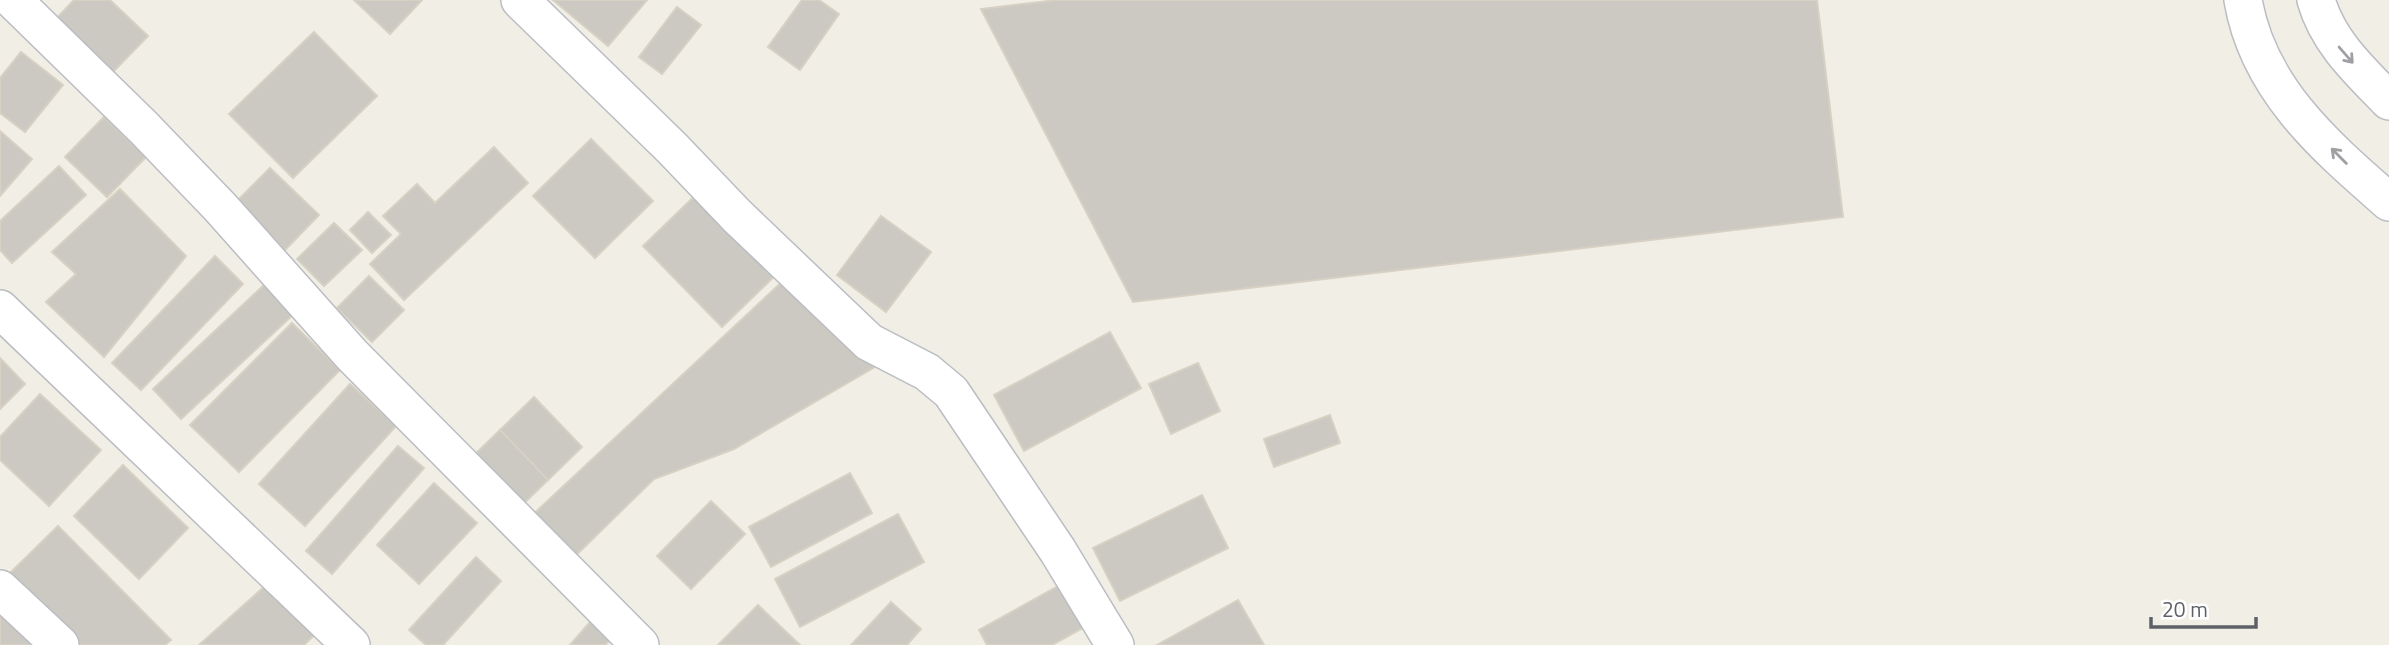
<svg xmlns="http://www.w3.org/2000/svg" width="2389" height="645" font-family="'Titillium Web',sans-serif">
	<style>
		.building { fill: #ccc8c2; stroke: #d6d1c3; stroke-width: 2 }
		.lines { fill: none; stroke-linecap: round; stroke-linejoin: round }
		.minor-casing { stroke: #babdc2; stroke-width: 40 }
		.minor { stroke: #fff; stroke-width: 37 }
		.oneway { stroke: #9ea0a4 }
	</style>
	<rect width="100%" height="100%" fill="#f1eee5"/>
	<g class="building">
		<polygon points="74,0 110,0 148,36 110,75 54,21"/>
		<polygon points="354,0 422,0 390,34"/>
		<polygon points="553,0 647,0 608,46"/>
		<polygon points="802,0 819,0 839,14 800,70 768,47"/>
		<polygon points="1057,0 1817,0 1843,217 1133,302 981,9"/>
		<polygon points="677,7 701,25 662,74 639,57"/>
		<polygon points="314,32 377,96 293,178 229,114"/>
		<polygon points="21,52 63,85 25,132 0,113 0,78"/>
		<polygon points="104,117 146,157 107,197 65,157"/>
		<polygon points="0,131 32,159 0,196"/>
		<polygon points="591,139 653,201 595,258 533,196"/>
		<polygon points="494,147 528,183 404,300 370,264 401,234 383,216 417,184 435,203"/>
		<polygon points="59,166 86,195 12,263 0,250 0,221"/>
		<polygon points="270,168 319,215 285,250 236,202"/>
		<polygon points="704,187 782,269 722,327 643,246"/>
		<polygon points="120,189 186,256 104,357 46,302 76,274 52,252"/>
		<polygon points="368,212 391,235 372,253 350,230"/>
		<polygon points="881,216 931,252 886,312 837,275"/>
		<polygon points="334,223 362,250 324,286 297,259"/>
		<polygon points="215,256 243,284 141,390 112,363"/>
		<polygon points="369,276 404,310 372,342 337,308"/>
		<polygon points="786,278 880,364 734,449 654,479 566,565 525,522"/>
		<polygon points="265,284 294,314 181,419 153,389"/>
		<polygon points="292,323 340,370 239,472 190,425"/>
		<polygon points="1110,332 1141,388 1024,451 994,395"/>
		<polygon points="0,358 25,384 0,409"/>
		<polygon points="1198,363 1220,411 1171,434 1149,384"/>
		<polygon points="350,384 396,426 305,526 259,484"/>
		<polygon points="40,394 101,450 49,506 0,460 0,437"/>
		<polygon points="534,397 582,447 548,480 500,430"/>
		<polygon points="1330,415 1340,443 1274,467 1264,439"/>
		<polygon points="500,430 548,480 514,513 466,463"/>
		<polygon points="398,446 424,468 332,574 306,551"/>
		<polygon points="123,465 188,528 139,579 74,516"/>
		<polygon points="850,473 872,513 771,567 749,527"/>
		<polygon points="434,483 477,523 419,584 377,545"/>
		<polygon points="1202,495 1228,548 1120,601 1093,548"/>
		<polygon points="711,501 745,534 691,589 657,556"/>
		<polygon points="898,514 924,562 800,627 775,579"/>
		<polygon points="58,526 171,640 165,645 74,645 7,576"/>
		<polygon points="476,557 501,581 443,645 426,645 409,630"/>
		<polygon points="274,578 321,629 304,645 199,645"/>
		<polygon points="1067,581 1090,624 1052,645 987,645 979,630"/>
		<polygon points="1238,600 1264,645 1157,645"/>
		<polygon points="891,602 921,629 907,645 851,645"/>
		<polygon points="758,605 800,645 718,645"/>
		<polygon points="0,611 32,645 0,645"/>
		<polygon points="591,621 611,639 605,645 570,645"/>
	</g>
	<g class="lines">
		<g class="minor-casing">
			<g id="minor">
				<polyline points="13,0 144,128 220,207 352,355 640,645"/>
				<polyline points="520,0 672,148 737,216 869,342 927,372 951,392 1058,551 1115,645"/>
				<path d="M 2243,0 C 2258,89 2325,146 2389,202"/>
				<path d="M 2316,0 C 2328,42 2359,70 2389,101"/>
				<polyline points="0,309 351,645"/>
				<polyline points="0,589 60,645"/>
			</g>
		</g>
		<use href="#minor" class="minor"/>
	</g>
	<defs><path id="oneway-shaft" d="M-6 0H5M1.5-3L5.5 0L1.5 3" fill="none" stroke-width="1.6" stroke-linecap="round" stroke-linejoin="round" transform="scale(1.75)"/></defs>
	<g class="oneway">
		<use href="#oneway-shaft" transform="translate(2346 55) rotate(49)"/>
		<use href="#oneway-shaft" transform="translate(2339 156) rotate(-135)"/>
	</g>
	<path d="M2151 617v10h105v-10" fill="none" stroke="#5d6167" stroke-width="3.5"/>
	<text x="2162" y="617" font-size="21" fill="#5d6167" stroke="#ffffff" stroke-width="5" paint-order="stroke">20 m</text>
</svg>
